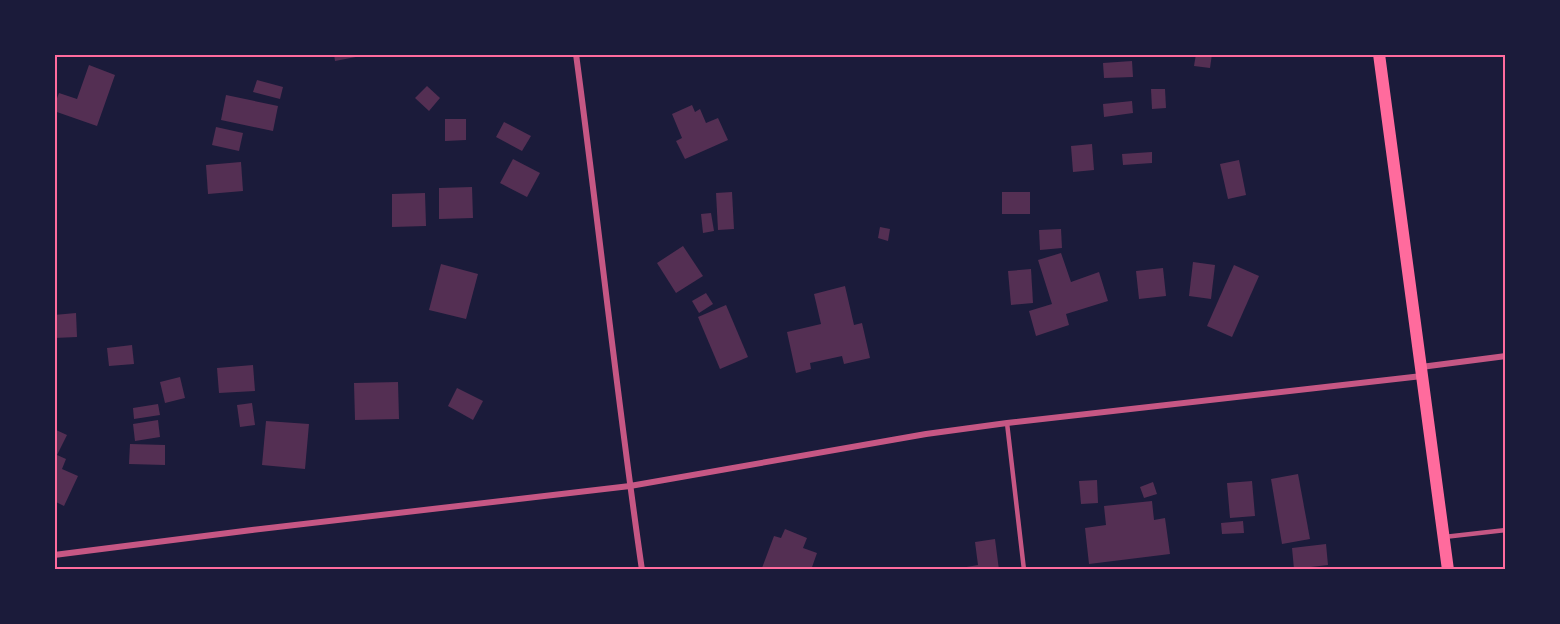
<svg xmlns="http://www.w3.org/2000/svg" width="1560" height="624" font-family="'Fira Sans',sans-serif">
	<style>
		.building { fill: #542f53 }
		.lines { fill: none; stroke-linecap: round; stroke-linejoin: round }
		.service { stroke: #c65784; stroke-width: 4.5 }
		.minor { stroke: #c65784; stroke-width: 6 }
		.secondary { stroke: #ff6b9d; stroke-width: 12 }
		.neatline { fill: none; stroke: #ff6b9d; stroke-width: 2 }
	</style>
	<rect width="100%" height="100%" fill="#1b1b3a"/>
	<g class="building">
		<polygon points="334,54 360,54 361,56 335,61"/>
		<polygon points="399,54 440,54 440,56 400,57"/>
		<polygon points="1196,54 1212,54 1210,68 1194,66"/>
		<polygon points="1132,61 1133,77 1104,78 1103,63"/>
		<polygon points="89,65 115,75 97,126 54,111 54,106 59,93 77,99"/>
		<polygon points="257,80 283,87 280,99 253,92"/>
		<polygon points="427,86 440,98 429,111 415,98"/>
		<polygon points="1151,89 1165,89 1166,108 1152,109"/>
		<polygon points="226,95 278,106 273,131 221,120"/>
		<polygon points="1132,101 1133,113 1104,117 1103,104"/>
		<polygon points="692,105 695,112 700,109 706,123 718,118 728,140 685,159 676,141 682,138 672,114"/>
		<polygon points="445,119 466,119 466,140 445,141"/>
		<polygon points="504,122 531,136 522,151 496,137"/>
		<polygon points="216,127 243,133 239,151 212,145"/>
		<polygon points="1092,144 1094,170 1073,172 1071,146"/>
		<polygon points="1152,152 1152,163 1123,165 1122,154"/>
		<polygon points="513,159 540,173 527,197 500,183"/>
		<polygon points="1239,160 1246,195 1228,199 1220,164"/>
		<polygon points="241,162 243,191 208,194 206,165"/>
		<polygon points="472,187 473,218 439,219 439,188"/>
		<polygon points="732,192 734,229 718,230 716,193"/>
		<rect x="1002" y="192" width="28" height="22"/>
		<polygon points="425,193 426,226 392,227 392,194"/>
		<polygon points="711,213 714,231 703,233 701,214"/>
		<polygon points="880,227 890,229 888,241 878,238"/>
		<polygon points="1061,229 1062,248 1040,250 1039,230"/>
		<polygon points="683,246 703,276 676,293 657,263"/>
		<polygon points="1061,253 1071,282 1099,272 1108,301 1066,314 1069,325 1036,336 1029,311 1052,304 1038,260"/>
		<polygon points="1193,262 1215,265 1211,299 1189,296"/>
		<polygon points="441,264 478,274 466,319 429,310"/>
		<polygon points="1234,265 1259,276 1232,337 1207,326"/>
		<polygon points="1163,268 1166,296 1139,299 1136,271"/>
		<polygon points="1031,269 1033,303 1011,305 1008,271"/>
		<polygon points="845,286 854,325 862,323 870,358 844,364 842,356 810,363 811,369 796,373 787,332 821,324 814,294"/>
		<polygon points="706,293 713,304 699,313 692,301"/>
		<polygon points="726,305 748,357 720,369 698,317"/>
		<polygon points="76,313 77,337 54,338 54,315"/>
		<polygon points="132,345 134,364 109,366 107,348"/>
		<polygon points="253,365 255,391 219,393 217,368"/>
		<polygon points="180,377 185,398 165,403 160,382"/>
		<polygon points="398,382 399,419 355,420 354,383"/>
		<polygon points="457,388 483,401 473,420 448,406"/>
		<polygon points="252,403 255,425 240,427 237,405"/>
		<polygon points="158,404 160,415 134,419 133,408"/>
		<polygon points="158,420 160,437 135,441 133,424"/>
		<polygon points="266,421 309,424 305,469 262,465"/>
		<polygon points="54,429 67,435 57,455 66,459 62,469 78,476 64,506 54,501"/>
		<polygon points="130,444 165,445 165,465 129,464"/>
		<polygon points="1298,474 1310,539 1282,544 1271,479"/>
		<polygon points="1097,480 1098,503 1081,504 1079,481"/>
		<polygon points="1252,481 1255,516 1230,518 1227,483"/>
		<polygon points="1153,482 1157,494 1144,498 1140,487"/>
		<polygon points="1152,501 1154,520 1165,518 1170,554 1089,564 1085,528 1106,525 1104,506"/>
		<polygon points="1243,521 1244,533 1222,534 1221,523"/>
		<polygon points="785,529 807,538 803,548 817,553 811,570 766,570 762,568 774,536 781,538"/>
		<polygon points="995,539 999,570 956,570 955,569 978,565 975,542"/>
		<polygon points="1326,544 1328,565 1294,569 1292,548"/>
		<polygon points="881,567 881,570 858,570 858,568"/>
	</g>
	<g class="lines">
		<g class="service">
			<polyline points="1007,423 1024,570"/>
			<polyline points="1444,537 1506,530"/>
		</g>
		<g class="minor">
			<path d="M 576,54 C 599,226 617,398 642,570"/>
			<polyline points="1421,367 1506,356"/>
			<polyline points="54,555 252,530 630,486 926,434 1007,423 1422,376"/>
		</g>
		<polyline class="secondary" points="1379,54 1448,570"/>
	</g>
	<rect width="1560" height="624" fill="none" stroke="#1b1b3a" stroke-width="111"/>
	<rect x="56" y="56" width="1448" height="512" class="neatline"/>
</svg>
